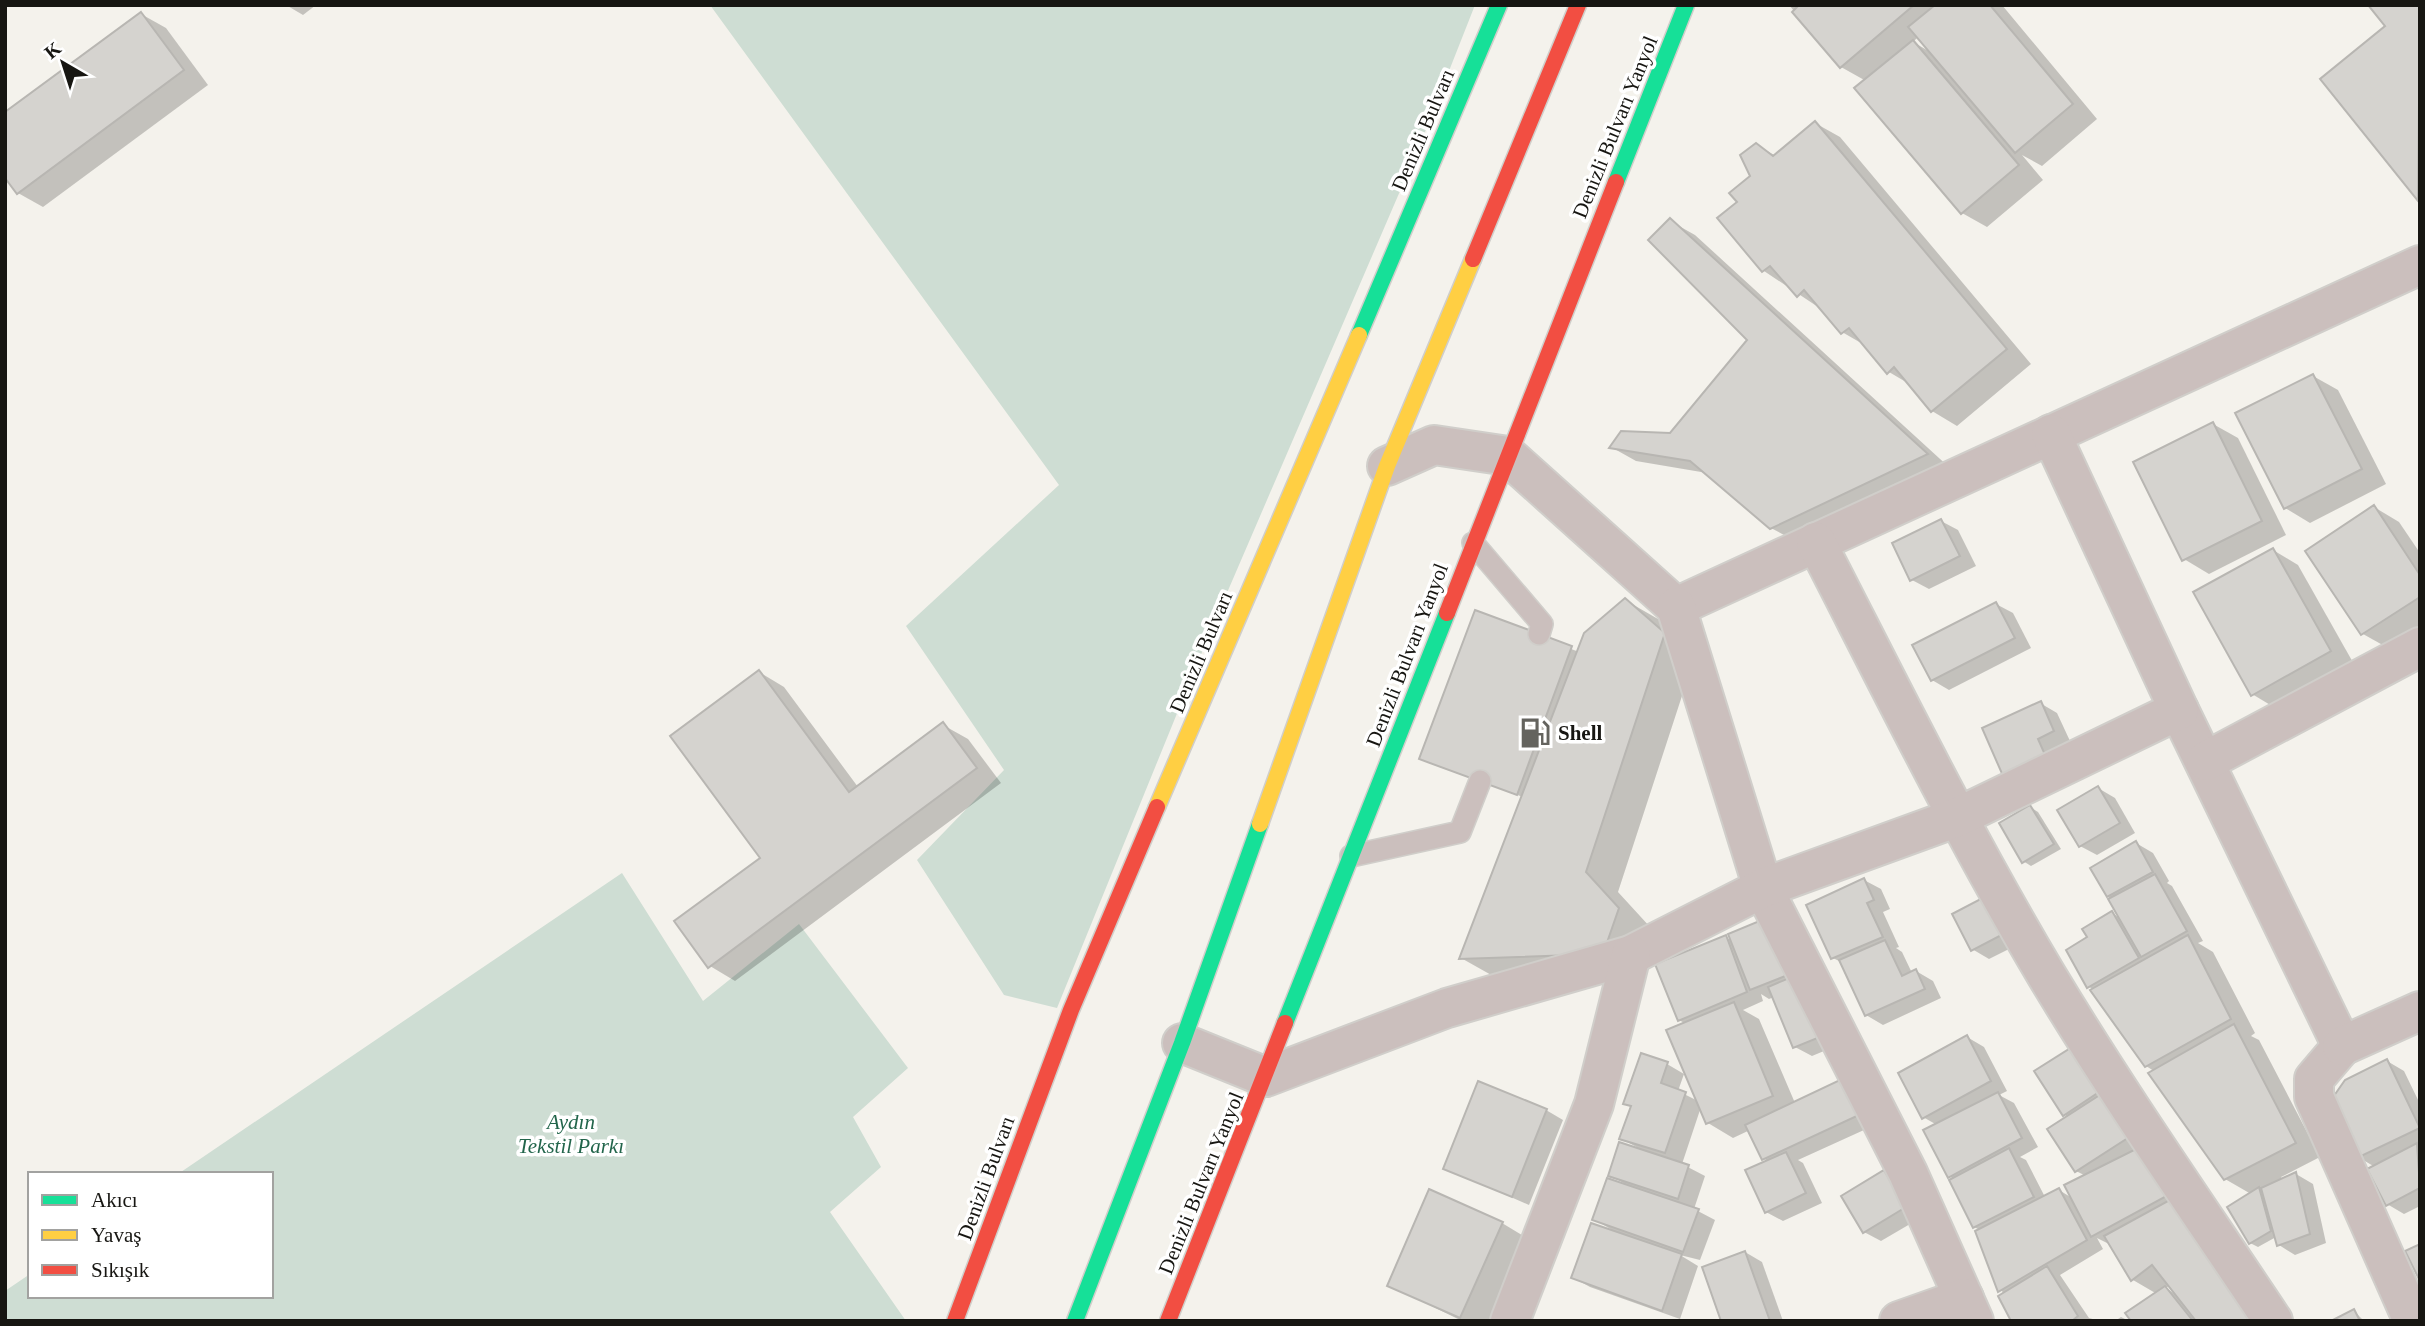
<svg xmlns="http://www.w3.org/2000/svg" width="2425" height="1326" font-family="'Times New Roman',serif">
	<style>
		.green { fill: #ceddd3 }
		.shadow { fill: #0003; fill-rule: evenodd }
		.building { fill: #d5d3cf; stroke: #b8b6b2; stroke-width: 2 }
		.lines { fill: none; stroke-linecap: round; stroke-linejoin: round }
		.lane-casing { stroke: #d0ceca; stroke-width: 24 }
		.street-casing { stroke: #d0ceca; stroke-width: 42 }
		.fast-casing { stroke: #d0ceca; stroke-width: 19 }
		.slow-casing { stroke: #d0ceca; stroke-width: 19 }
		.jam-casing { stroke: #d0ceca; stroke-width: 19 }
		.lane { stroke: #cbbfbd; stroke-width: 21 }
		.street { stroke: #cbbfbd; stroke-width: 38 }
		.fast { stroke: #16e098; stroke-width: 16 }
		.slow { stroke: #ffcf43; stroke-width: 16 }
		.jam { stroke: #f24e42; stroke-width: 16 }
		.labels { text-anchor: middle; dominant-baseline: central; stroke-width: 7; stroke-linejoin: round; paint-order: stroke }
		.street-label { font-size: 21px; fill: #171612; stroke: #fff }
		.poi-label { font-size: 21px; font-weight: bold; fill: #171612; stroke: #fff; text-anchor: start }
		.park-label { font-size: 21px; font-style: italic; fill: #22654b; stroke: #fff }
	</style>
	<rect width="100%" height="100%" fill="#f4f2ec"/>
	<g class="green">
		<polygon points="710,5 1475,5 1419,147 1211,630 1057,1008 1004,995 917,860 1004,770 906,626 1059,485"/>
		<polygon points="622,873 703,1001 799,924 908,1068 853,1117 881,1167 830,1212 906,1321 5,1321 5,1291 30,1274 30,1296 271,1296 271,1174 178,1174"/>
	</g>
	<g class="shadow">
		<polygon points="286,5 316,5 303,15"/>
		<path d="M 1789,5 L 2002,5 L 2097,119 L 2042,166 L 2022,155 L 2043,180 L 1987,227 L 1962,213 L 1866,81 L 1841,67 ZM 1919,36 L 1932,53 L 1913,42 Z"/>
		<polygon points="2420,5 2420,200 2322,79 2387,26"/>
		<polygon points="141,14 166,28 208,85 43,207 18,193"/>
		<polygon points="1815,123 1840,137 2031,364 1957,426 1932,411 1911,385 1889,372 1868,347 1842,332 1824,311 1764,271 1720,219 1740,202 1752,176 1756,145 1776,156"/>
		<polygon points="1670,221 1695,235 1951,469 1797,542 1771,528 1707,473 1636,461 1611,447 1671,434 1749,340"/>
		<polygon points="2313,376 2338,390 2386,484 2310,523 2285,508"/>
		<polygon points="2213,424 2238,438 2286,535 2209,574 2184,559"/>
		<polygon points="2374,507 2399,522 2420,553 2420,627 2388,648 2363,634"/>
		<polygon points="1941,521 1958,530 1976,566 1929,589 1912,580"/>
		<polygon points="2273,550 2298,565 2355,666 2277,709 2252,694"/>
		<polygon points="1625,600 1658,619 1696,653 1618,892 1651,928 1635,971 1493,976 1461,958 1523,797 1429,763 1476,612 1579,652"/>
		<polygon points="1996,604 2013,613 2031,648 1949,690 1932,680"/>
		<polygon points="759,672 784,687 858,787 943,725 968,739 1001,783 735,981 710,966 763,858"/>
		<polygon points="2040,703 2057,713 2070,741 2054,748 2066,775 2026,793"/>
		<polygon points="2098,788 2115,798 2135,833 2097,855 2080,846"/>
		<polygon points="2030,807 2038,812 2061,849 2031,866 2023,861"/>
		<polygon points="2136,843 2153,853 2169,881 2167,883 2172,886 2203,941 2198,943 2213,952 2255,1033 2251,1036 2259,1040 2320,1157 2281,1177 2283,1180 2296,1174 2313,1184 2326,1243 2295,1255 2279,1245 2276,1237 2258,1247 2250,1243 2251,1194 2225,1179 2154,1071 2146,1066 2094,990 2088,986 2090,938 2112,913 2121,919 2113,899 2108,896"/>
		<polygon points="1864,880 1881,889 1890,909 1883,912 1899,947 1896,948 1902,952 1912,973 1916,971 1933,981 1941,998 1883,1025 1866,1015 1843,963 1833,958"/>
		<polygon points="2011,904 2029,939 1989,959 1972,949"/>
		<polygon points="1769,919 1836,1046 1812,1056 1795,1047 1774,997 1769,999 1761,994 1763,1001 1743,1010 1759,1019 1795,1103 1842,1081 1875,1125 1798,1160 1803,1163 1822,1203 1783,1221 1766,1212 1768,1161 1763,1158 1750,1130 1733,1138 1708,1123 1701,1107 1682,1164 1705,1176 1694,1209 1715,1220 1700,1260 1680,1255 1698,1266 1680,1319 1590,1287 1574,1278 1612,1230 1594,1219 1625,1184 1610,1175 1640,1149 1622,1139 1632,1107 1625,1103 1667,1064 1684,1074 1678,1091 1698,1101 1686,1024 1679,1020 1725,937 1733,941"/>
		<path d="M 1967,1037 L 1984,1047 L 2007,1091 L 1999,1095 L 2014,1103 L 2038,1147 L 2020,1157 L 2026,1160 L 2045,1197 L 2059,1190 L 2072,1198 L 2086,1176 L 2076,1171 L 2068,1117 L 2064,1114 L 2077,1046 L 2279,1321 L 2133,1321 L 2157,1294 L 2133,1280 L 2111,1245 L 2097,1238 L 2103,1249 L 2060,1275 L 2089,1318 L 2100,1321 L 2013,1321 L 1980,1230 L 1974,1227 L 1954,1179 L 1949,1176 L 1937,1125 L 1923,1117 ZM 2170,1285 L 2178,1296 L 2166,1288 Z"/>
		<polygon points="2387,1061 2404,1071 2420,1104 2420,1206 2404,1214 2387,1204 2375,1167 2358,1157"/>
		<polygon points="1546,1110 1563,1120 1529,1205 1445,1168"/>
		<polygon points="1884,1172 1901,1181 1922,1217 1881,1241 1864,1232"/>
		<polygon points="1502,1223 1527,1238 1490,1321 1462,1321 1389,1285"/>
		<polygon points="1745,1252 1762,1262 1783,1321 1723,1321"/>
		<polygon points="2354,1311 2364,1321 2335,1321"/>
		<polygon points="2121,1317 2129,1321 2115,1321"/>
	</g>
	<g class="building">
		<polygon points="1799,5 1914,5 1840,68 1792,12"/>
		<polygon points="1935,5 1990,5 2073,104 2015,153 1908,27"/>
		<polygon points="2368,5 2420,5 2418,201 2320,79 2385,26"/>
		<polygon points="141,12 184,70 17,194 5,178 5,112"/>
		<polygon points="1913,40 2019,165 1961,214 1854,88"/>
		<polygon points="1815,121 2007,349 1931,412 1894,367 1887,374 1849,328 1841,334 1804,290 1797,297 1770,266 1762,272 1717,218 1737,202 1729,193 1750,176 1740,155 1756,143 1773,156"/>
		<polygon points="1670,218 1928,454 1770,529 1690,461 1609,448 1621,431 1670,433 1747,340 1648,240"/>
		<polygon points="2313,374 2362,469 2284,509 2235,413"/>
		<polygon points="2213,422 2262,521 2182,561 2133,462"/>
		<polygon points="2374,505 2420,575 2420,597 2361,635 2305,551"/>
		<polygon points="1941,519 1960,556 1910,581 1892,543"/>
		<polygon points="2273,548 2331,651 2251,696 2193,592"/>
		<polygon points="1625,598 1665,633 1586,872 1619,908 1603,954 1459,959 1584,633"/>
		<polygon points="1996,602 2015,638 1931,681 1912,645"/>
		<polygon points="1475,610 1572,646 1517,795 1419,759"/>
		<polygon points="759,670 849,792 943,722 977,768 708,968 674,921 760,858 670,736"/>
		<polygon points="2041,701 2054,731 2038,739 2050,766 2007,785 1982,728"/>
		<polygon points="2098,786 2120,823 2079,847 2057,810"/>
		<polygon points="2030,805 2054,844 2022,863 1999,823"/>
		<polygon points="2136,841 2153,872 2107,897 2090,868"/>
		<polygon points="2155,874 2187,931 2141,957 2108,899"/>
		<polygon points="1864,878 1874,900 1867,903 1883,937 1831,959 1806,905"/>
		<polygon points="1994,892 2013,929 1971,951 1952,914"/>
		<polygon points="2112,911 2139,958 2087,988 2066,950 2087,937 2082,929"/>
		<polygon points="1769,917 1793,973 1750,990 1728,934"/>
		<polygon points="1726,935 1747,992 1678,1021 1655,964"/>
		<polygon points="2188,935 2231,1019 2145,1067 2090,990"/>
		<polygon points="1885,940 1902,976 1916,969 1925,989 1865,1016 1839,960"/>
		<polygon points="1794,976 1820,1037 1793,1048 1768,987"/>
		<polygon points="1734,1002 1773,1096 1706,1124 1666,1030"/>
		<polygon points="2234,1024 2296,1143 2224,1180 2148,1073"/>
		<polygon points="1967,1035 1991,1081 1922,1119 1898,1073"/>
		<polygon points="2077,1044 2105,1088 2063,1116 2034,1071"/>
		<polygon points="1641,1053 1668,1062 1661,1083 1686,1092 1665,1153 1619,1139 1631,1106 1623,1104"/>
		<polygon points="2387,1059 2420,1128 2357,1158 2329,1103 2345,1080"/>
		<polygon points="1842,1079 1859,1115 1762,1160 1745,1125"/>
		<polygon points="1478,1081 1547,1109 1512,1197 1443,1169"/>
		<polygon points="2106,1091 2134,1134 2075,1172 2047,1129"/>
		<polygon points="1998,1092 2022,1138 1948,1178 1923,1130"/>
		<polygon points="1619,1142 1689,1165 1678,1199 1608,1176"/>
		<polygon points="2417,1143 2420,1188 2386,1206 2367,1169"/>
		<polygon points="2140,1147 2174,1192 2091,1237 2064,1185"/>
		<polygon points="2009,1148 2034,1197 1973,1228 1949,1180"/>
		<polygon points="1786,1152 1806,1193 1765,1213 1745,1170"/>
		<polygon points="1884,1170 1906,1207 1863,1233 1841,1196"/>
		<polygon points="2296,1172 2310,1234 2277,1246 2261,1188"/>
		<polygon points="1607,1178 1699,1209 1683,1252 1592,1220"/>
		<polygon points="2259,1187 2271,1231 2249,1244 2227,1207"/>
		<polygon points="2059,1188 2087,1240 1998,1292 1975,1231"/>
		<polygon points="1429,1189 1503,1222 1460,1318 1387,1286"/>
		<polygon points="2177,1196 2256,1321 2196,1321 2152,1265 2131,1281 2104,1236"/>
		<polygon points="1591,1223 1682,1254 1662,1311 1571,1278"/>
		<polygon points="2420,1244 2420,1281 2405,1251"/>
		<polygon points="1745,1251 1770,1321 1721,1321 1702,1267"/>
		<polygon points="2047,1266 2078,1316 2072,1321 2011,1321 1998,1296"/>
		<polygon points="2165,1286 2193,1321 2131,1321 2125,1313"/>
		<polygon points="2354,1309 2360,1321 2331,1321"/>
	</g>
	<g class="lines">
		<g class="lane-casing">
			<g id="lane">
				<polyline points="1473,543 1542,624 1539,634"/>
				<polyline points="1351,856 1460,832 1480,781"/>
			</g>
		</g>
		<g class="street-casing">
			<g id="street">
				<polyline points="1387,466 1434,445 1508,456 1676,607 2420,265"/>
				<path d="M 1816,542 C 1891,688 1963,835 2047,976 C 2118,1094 2197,1207 2273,1321"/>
				<polyline points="1676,607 1763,888 1908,1173 1974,1321"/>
				<polyline points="2179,710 2342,1046 2314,1079 2314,1097 2413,1321"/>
				<polyline points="2206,761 2420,647"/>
				<polyline points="1182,1043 1266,1077 1447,1008 1631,955 1763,888 1958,817 2179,710 2051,434"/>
				<polyline points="2342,1046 2420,1011"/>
				<polyline points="1510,1321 1594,1104 1631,955"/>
				<polyline points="1899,1321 1964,1298"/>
			</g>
		</g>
		<g class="fast-casing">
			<g id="fast">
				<polyline points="1616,182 1686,5"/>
				<polyline points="1359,335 1499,5"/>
				<polyline points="1285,1023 1447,613"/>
				<polyline points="1075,1321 1182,1043 1260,824"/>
			</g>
		</g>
		<g class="slow-casing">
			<g id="slow">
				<polyline points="1157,807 1359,335"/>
				<polyline points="1260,824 1387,466 1473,259"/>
			</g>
		</g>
		<g class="jam-casing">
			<g id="jam">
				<polyline points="1473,259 1578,5"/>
				<polyline points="1447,613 1616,182"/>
				<polyline points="955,1321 1071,1010 1157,807"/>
				<polyline points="1168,1321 1285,1023"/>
			</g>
		</g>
		<use href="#lane" class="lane"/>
		<use href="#street" class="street"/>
		<use href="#fast" class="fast"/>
		<use href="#slow" class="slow"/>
		<use href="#jam" class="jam"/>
	</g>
	<defs>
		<g id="fuel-bare" transform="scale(2.415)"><path d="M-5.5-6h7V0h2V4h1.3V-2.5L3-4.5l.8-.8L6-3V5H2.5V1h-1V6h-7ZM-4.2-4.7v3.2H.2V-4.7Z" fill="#64635e" stroke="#fff" stroke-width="2.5" paint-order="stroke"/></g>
	</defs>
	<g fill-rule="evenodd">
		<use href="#fuel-bare" x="1535" y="733"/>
	</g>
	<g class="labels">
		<g class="street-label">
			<text transform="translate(1615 127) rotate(-68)">Denizli Bulvarı Yanyol</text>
			<text transform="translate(1423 130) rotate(-67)">Denizli Bulvarı</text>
			<text transform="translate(1201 652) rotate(-67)">Denizli Bulvarı</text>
			<text transform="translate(1407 655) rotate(-69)">Denizli Bulvarı Yanyol</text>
			<text transform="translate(986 1178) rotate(-70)">Denizli Bulvarı</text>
			<text transform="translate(1201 1183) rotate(-68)">Denizli Bulvarı Yanyol</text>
		</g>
		<g class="poi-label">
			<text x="1558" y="733">Shell</text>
		</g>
		<g class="park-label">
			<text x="571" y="1122">Aydın<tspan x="571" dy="24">Tekstil Parkı</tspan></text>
		</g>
	</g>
	<rect width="2425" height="1326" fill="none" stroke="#171612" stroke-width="14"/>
	<rect x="28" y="1172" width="245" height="126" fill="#ffffff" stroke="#a2a2a0" stroke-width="2"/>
	<rect x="42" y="1195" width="35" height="10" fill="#16e098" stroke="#a2a2a0" stroke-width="2"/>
	<text x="91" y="1207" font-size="21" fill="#171612">Akıcı</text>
	<rect x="42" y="1230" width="35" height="10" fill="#ffcf43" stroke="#a2a2a0" stroke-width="2"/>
	<text x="91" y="1242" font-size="21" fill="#171612">Yavaş</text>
	<rect x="42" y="1265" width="35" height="10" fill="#f24e42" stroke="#a2a2a0" stroke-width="2"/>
	<text x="91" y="1277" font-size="21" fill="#171612">Sıkışık</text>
	<g transform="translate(63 63) rotate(321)" stroke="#ffffff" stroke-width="5" paint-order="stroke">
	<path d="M0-5L12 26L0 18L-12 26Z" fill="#171612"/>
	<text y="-10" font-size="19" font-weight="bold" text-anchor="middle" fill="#171612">K</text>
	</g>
</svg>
